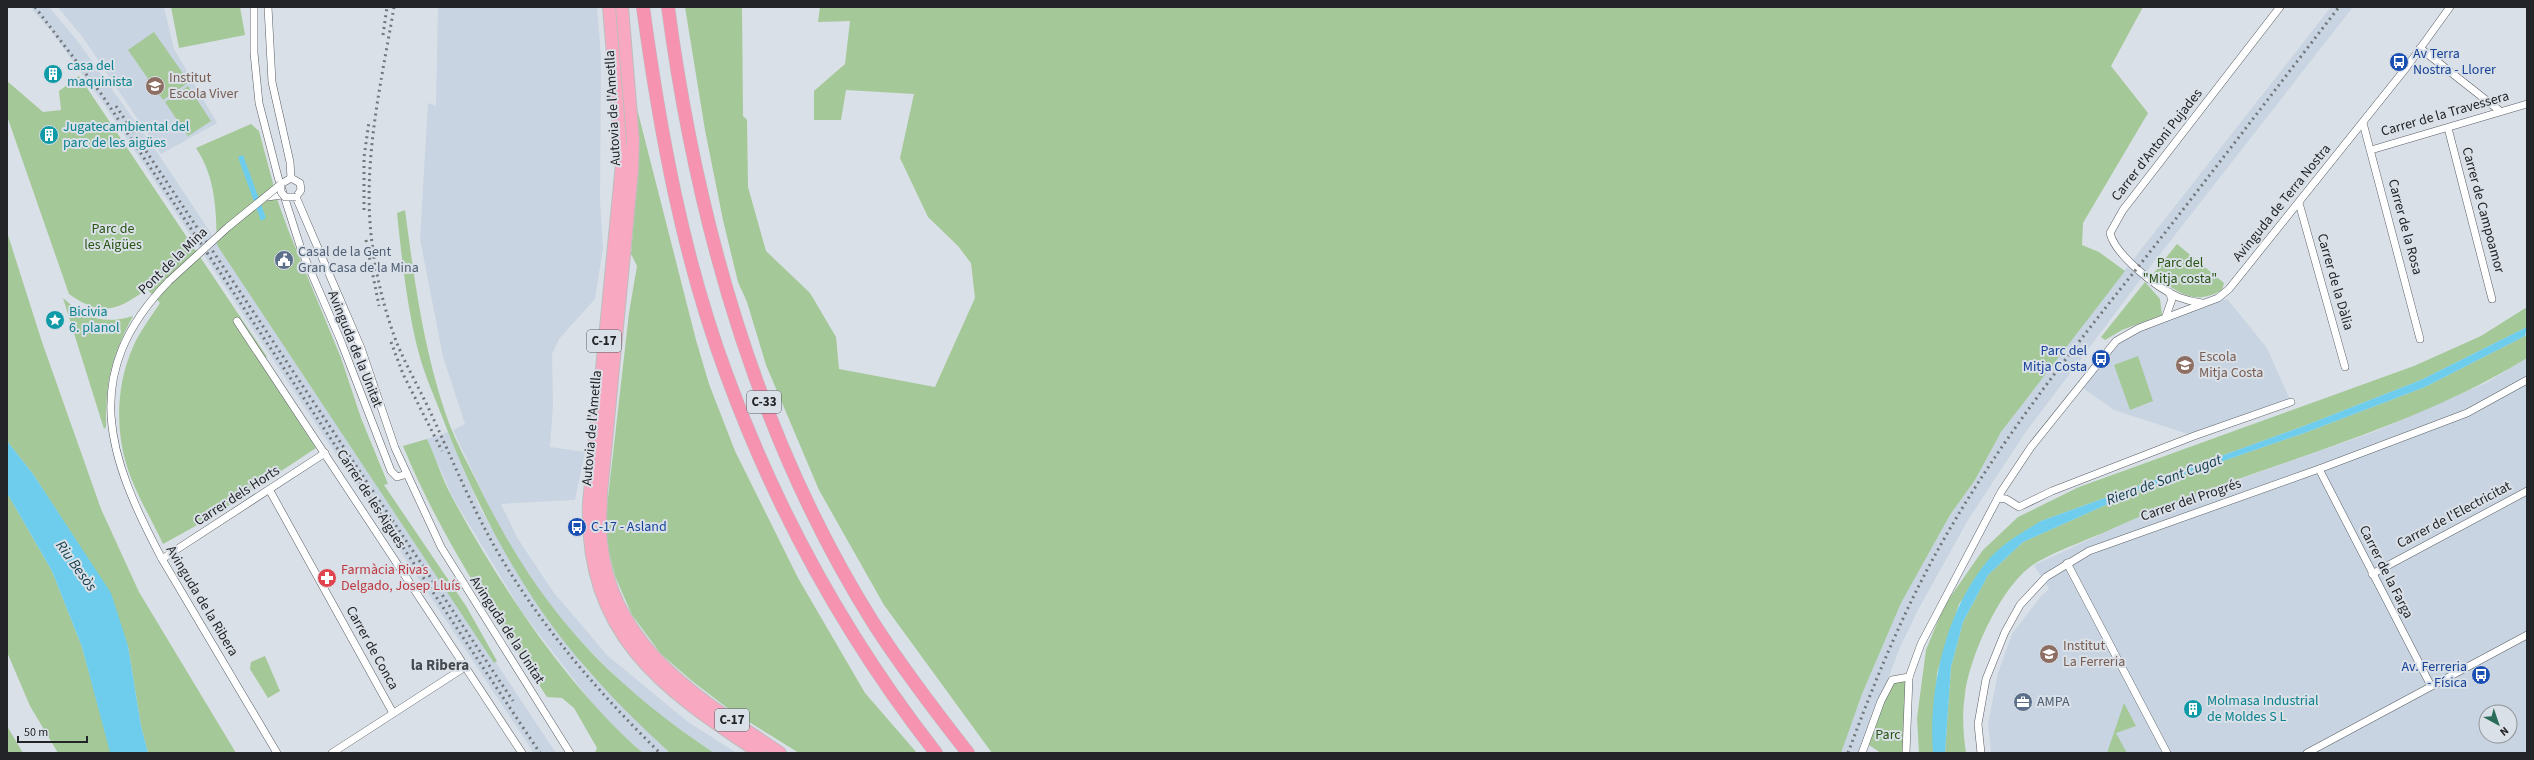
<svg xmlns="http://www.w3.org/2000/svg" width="2534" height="760" font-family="'Source Sans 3',sans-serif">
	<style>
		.built { fill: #c8d4e1; fill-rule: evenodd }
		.green { fill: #a4c897 }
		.water { fill: #6ecded }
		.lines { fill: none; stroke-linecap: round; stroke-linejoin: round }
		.minor-casing { stroke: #5a5f65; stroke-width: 8 }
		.trunk-casing { stroke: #bdbdbe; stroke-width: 14 }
		.motorway-casing { stroke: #bdbdbe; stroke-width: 14 }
		.minor { stroke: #fff; stroke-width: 7 }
		.trunk { stroke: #f8a8c0; stroke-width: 12 }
		.motorway { stroke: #f693b1; stroke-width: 13 }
		.rail { stroke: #73777c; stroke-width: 3; stroke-dasharray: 2 4; stroke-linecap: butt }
		.minor-bridge-casing { stroke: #5a5f65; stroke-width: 8; stroke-linecap: butt }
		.minor-bridge { stroke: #fff; stroke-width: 7 }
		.labels { text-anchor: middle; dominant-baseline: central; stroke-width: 4; stroke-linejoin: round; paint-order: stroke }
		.shield { fill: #dae0e7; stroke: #595c61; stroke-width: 1 }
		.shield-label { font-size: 13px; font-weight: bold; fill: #222427 }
		.transit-label { font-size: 14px; fill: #164399; stroke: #dae0e7; text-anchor: start }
		.culture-label { font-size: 14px; fill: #0d838f; stroke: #dae0e7; text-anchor: start }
		.education-label { font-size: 14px; fill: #785e54; stroke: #dae0e7; text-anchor: start }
		.street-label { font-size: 14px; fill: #222427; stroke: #dae0e7 }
		.park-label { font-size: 14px; fill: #295414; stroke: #dae0e7 }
		.service-label { font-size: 14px; fill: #4e5e75; stroke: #dae0e7; text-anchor: start }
		.health-label { font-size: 14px; fill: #be3a42; stroke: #dae0e7; text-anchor: start }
		.water-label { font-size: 15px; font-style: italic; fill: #103b49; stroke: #dae0e7 }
		.neighbourhood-label { font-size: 15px; font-weight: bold; fill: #454a50; stroke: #dae0e7 }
	</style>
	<rect width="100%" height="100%" fill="#dae0e7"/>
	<g class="built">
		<polygon points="30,7 49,7 76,39 157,152 556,753 534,753 103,103 51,31"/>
		<polygon points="58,7 164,7 174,49 217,123 161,154 84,39"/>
		<polygon points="438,7 597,7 601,57 600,200 603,248 595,299 559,339 552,354 553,404 550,447 585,452 575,500 501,504 518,539 554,593 608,656 688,722 737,753 714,753 662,717 627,688 561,621 529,578 501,531 453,430 465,424 443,357 420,239 428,103 436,106"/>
		<polygon points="2331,7 2353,7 2150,267 2025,433 1968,520 1918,610 1901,645 1859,753 1841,753 1862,694 1901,603 1950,515 1975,480 2001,432 2085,321"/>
		<polygon points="2218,298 2228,300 2267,348 2291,402 2194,436 2114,410 2080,386 2116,341"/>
		<path d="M 2527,358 L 2527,753 L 2109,753 L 2124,713 L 2120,706 L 2123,712 L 2108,753 L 1991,753 L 1988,724 L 1998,673 L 2012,634 L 2041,596 L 2049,589 L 2034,565 L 2160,507 L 2374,432 L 2488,382 ZM 2486,712 L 2510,712 L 2510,736 L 2486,736 Z"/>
		<polygon points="448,432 480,508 525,585 556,629 586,669 670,753 643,753 602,716 522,612 452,496 427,439"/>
	</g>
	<g class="green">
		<polygon points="171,7 240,7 245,35 179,48"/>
		<polygon points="685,7 742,7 743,116 747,120 748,187 766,251 810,293 836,337 839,369 935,387 975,298 971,263 958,246 928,217 900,158 914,94 846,90 841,120 814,120 814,91 845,64 850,21 818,22 820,7 2143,7 2111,66 2148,113 2083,223 2082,245 2099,252 2125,271 2001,432 1975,480 1950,515 1901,603 1862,694 1841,753 992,753 884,605 819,490 766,365 747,302 738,282 723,220 705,130"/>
		<polygon points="154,32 189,82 163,100 128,50"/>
		<path d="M 79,76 L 267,357 L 257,358 L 316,448 L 210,518 L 163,544 C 151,518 134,491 126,463 C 115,426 117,383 133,347 C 140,331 151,317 160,303 L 147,289 C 117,311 101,317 69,294 L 7,116 L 7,81 L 43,112 L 61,110 L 59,91 Z"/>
		<polygon points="188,86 211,121 188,136 165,102"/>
		<polygon points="633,93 696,340 709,384 735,451 798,578 865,693 917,753 799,753 730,710 692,681 661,654 632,615 615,576 604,533 629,313 637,266 631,254 635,202"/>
		<path d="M 251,124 L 259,131 L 278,202 L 289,232 L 341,358 L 361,418 L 388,484 L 384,485 L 466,606 L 497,661 L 494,663 L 217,245 C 216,210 216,178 196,148 Z"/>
		<path d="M 405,210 C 414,278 423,346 445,412 C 453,437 467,462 479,486 C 537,605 603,679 714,753 L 670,753 C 641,726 613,699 587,669 C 523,597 477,508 443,419 C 435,398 425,376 419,354 C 407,308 402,260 397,213 Z"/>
		<polygon points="7,232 42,342 101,509 139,592 236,753 148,753 141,726 128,646 68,528 33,474 7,441"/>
		<path d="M 2177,244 L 2224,283 L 2222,290 C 2193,307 2176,291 2153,274 Z"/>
		<polygon points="2145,282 2160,299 2162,315 2122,330 2105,340 2101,337"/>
		<path d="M 63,298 C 85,318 103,325 133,316 C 111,358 106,379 106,427 L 104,429 Z"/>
		<polygon points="2527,307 2527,327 2421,380 2304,426 2041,521 2012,540 1959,604 1937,673 1933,753 1919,753 1917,718 1926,650 1944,606 1983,550 2018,517 2079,487 2414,366 2481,336"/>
		<path d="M 2527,335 L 2527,358 C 2400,436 2251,466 2116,527 C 2093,538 2055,551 2034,564 C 2001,586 1970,655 1965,694 C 1962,714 1963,733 1966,753 L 1945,753 L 1951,667 L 1963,622 L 1988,575 L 2023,542 L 2137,491 L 2307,432 L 2425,387 Z"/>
		<polygon points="2138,356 2153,401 2130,410 2114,365"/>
		<path d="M 427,439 C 436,458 442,479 452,497 C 499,584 568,689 643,753 L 595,753 L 597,748 L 574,708 L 562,698 L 547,697 C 494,616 440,536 403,446 Z"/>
		<polygon points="7,493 52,571 82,647 111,753 58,753 30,706 7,652"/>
		<polygon points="265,656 280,691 268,698 250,669 251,662"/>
		<polygon points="1909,677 1906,753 1881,753 1866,743 1892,680"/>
		<polygon points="2124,703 2136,726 2116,733 2127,753 2107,753"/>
		<polygon points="7,726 23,753 7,753"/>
	</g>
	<g class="water">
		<polygon points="243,155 266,218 261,221 238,157"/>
		<path d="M 2527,327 L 2525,336 L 2425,387 L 2307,432 L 2137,491 L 2023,542 L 1988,575 L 1963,622 L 1951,667 L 1945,753 L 1933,753 C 1928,689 1946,609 1989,559 C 2003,543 2023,532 2041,521 L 2304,426 L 2421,380 Z"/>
		<polygon points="7,441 33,474 111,593 128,646 141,726 148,753 110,752 82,647 52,571 7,493"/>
	</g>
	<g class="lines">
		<g class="minor-casing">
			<g id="minor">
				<polyline points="254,7 254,53 259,103 278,177 301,249 340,339 391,471 397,477 407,474"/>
				<polyline points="268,7 272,82 290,162 291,178"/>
				<polyline points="2420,48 2500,111"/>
				<polyline points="2363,123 2420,339"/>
				<polyline points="2448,128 2492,299"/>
				<polyline points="2371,150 2527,104"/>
				<polyline points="281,184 291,178 300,183 301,190 296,197 361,348 395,448 441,547 570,753"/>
				<polyline points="267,197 282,195"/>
				<polyline points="2299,203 2345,367"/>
				<path d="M 169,281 C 78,374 108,457 162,559 L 277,753"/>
				<path d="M 2202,303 C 2194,302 2186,300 2178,297 C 2157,288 2115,255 2110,233 L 2123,210 L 2280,7"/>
				<polyline points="2166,316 2172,299 2169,292"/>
				<polyline points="237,321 522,753"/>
				<polyline points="2319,469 2431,686"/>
				<polyline points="270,491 393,713"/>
				<polyline points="1998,498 2006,499 2019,507 2052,491 2194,436 2291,402"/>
				<polyline points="162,559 325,453"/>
				<polyline points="2067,563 2167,753"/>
				<polyline points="2372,574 2527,491"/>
				<polyline points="332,753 465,667"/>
				<polyline points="1862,753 1881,701 1892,680 1909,677"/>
				<polyline points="1906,753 1909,677 1921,644 2001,492 2031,447 2116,341 2139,328 2218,298 2229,289 2406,68 2450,7"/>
				<polyline points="1981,753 1978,724 1986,679 2005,632 2020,605 2046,577 2089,551 2319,469 2467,413 2527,380"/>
				<polyline points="2307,753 2527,635"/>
			</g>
		</g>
		<g class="trunk-casing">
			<g id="trunk">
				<path d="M 609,7 L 622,164 L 589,503 C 585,634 661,688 760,753"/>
				<path d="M 622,7 L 633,140 L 632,171 L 601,493 C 601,509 599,526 601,542 C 611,648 700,699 780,753"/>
			</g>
		</g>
		<g class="motorway-casing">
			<g id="motorway">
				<path d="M 643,7 C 660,132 683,258 727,376 C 777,512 847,639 936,753"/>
				<path d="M 668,7 C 697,224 757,438 874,624 C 903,669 935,711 968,753"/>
			</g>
		</g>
		<use href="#minor" class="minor"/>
		<use href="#trunk" class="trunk"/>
		<use href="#motorway" class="motorway"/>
		<g class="rail">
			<polyline points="35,7 102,95 540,753"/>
			<path d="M 394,7 C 382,78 365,150 370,223 C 373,263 382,303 396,341 C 407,368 422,393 434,420 C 455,466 474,512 500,556 C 544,630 599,693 660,753"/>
			<polyline points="383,35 387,7"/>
			<polyline points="116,106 513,701"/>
			<polyline points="364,210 364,157 369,122"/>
			<polyline points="366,240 379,306"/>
			<polyline points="391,342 403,374 442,451"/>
			<path d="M 1848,753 C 1875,680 1905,607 1944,539 C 2001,439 2074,347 2146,257 C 2211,174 2275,90 2339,7"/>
		</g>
		<g class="minor-bridge-casing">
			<g id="minor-bridge">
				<polyline points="281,184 281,192 285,197 296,197"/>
				<polyline points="169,281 228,227 281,184"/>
			</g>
		</g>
		<use href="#minor-bridge" class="minor-bridge"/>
	</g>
	<defs>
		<g id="bus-disc" transform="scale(1)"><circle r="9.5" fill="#1a4fb4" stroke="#dae0e7"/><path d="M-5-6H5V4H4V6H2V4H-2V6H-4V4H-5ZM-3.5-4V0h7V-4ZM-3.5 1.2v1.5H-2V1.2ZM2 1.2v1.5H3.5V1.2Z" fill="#fff"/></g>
		<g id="building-disc" transform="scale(1)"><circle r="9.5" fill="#0f9aa8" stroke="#dae0e7"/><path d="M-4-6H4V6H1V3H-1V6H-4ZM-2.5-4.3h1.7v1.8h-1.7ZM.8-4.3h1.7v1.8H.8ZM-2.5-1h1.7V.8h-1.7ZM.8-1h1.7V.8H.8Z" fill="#fff"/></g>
		<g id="school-disc" transform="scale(1)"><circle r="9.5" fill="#8d6e63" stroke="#dae0e7"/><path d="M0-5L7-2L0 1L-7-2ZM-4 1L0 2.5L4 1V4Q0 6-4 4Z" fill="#fff"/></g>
		<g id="civic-disc" transform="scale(1)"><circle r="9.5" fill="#5c6f8a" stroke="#dae0e7"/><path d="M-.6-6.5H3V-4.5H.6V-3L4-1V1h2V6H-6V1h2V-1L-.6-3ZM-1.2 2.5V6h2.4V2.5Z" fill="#fff"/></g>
		<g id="sight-disc" transform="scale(1)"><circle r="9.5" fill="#0f9aa8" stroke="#dae0e7"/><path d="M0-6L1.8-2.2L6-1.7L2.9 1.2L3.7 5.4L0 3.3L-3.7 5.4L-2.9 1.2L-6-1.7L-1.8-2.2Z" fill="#fff"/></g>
		<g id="pharmacy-disc" transform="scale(1)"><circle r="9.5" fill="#e0444e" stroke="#dae0e7"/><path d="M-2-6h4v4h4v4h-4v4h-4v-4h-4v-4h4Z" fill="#fff"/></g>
		<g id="office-disc" transform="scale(1)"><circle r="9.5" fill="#5c6f8a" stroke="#dae0e7"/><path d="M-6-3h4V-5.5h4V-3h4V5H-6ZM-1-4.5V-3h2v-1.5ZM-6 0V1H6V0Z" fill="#fff"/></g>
	</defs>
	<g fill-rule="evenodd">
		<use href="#bus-disc" x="2399" y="62"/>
		<use href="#building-disc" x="53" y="74"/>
		<use href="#school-disc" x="155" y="86"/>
		<use href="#building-disc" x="49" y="135"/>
		<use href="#civic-disc" x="284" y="260"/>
		<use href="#sight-disc" x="55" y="320"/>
		<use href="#bus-disc" x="2101" y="359"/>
		<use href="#school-disc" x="2185" y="365"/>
		<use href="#bus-disc" x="577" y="527"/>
		<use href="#pharmacy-disc" x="327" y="578"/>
		<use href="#school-disc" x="2049" y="654"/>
		<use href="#bus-disc" x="2481" y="675"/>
		<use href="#office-disc" x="2023" y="702"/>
		<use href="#building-disc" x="2193" y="709"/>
	</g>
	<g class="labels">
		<g class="shield">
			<rect x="587" y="330" width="34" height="22" rx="3"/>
			<rect x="747" y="391" width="34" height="22" rx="3"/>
			<rect x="715" y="709" width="34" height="22" rx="3"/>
		</g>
		<g class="shield-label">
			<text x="604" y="341">C-17</text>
			<text x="764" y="402">C-33</text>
			<text x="732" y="720">C-17</text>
		</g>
		<g class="transit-label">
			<text x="2413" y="54">Av Terra<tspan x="2413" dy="16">Nostra - Llorer</tspan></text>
			<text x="2087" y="351" text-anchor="end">Parc del<tspan x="2087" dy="16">Mitja Costa</tspan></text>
			<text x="591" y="527">C-17 - Asland</text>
			<text x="2467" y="667" text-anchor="end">Av. Ferreria<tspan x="2467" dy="16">- Física</tspan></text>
		</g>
		<g class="culture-label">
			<text x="67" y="66">casa del<tspan x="67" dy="16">maquinista</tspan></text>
			<text x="63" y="127">Jugatecambiental del<tspan x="63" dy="16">parc de les aigües</tspan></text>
			<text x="69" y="312">Bicivia<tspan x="69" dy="16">6. planol</tspan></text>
			<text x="2207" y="701">Molmasa Industrial<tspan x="2207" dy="16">de Moldes S L</tspan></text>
		</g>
		<g class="education-label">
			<text x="169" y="78">Institut<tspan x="169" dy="16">Escola Viver</tspan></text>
			<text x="2199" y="357">Escola<tspan x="2199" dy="16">Mitja Costa</tspan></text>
			<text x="2063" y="646">Institut<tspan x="2063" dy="16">La Ferreria</tspan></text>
		</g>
		<g class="street-label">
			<text transform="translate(613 108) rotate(-93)">Autovia de l'Ametlla</text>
			<text transform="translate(2445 114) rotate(-16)">Carrer de la Travessera</text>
			<text transform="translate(2157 145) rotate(-52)">Carrer d'Antoni Pujades</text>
			<text transform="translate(2282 203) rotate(-51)">Avinguda de Terra Nostra</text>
			<text transform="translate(2483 210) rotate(75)">Carrer de Campoamor</text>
			<text transform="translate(2405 227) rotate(75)">Carrer de la Rosa</text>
			<text transform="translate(173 261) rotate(-44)">Pont de la Mina</text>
			<text transform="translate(2335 282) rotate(74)">Carrer de la Dàlia</text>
			<text transform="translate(355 349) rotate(68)">Avinguda de la Unitat</text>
			<text transform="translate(592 428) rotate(-85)">Autovia de l'Ametlla</text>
			<text transform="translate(237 496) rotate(-33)">Carrer dels Horts</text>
			<text transform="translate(371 499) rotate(57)">Carrer de les Aigues</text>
			<text transform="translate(2191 500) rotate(-19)">Carrer del Progrés</text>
			<text transform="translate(2454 515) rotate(-28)">Carrer de l'Electricitat</text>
			<text transform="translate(2386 572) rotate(63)">Carrer de la Farga</text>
			<text transform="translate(202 601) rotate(59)">Avinguda de la Ribera</text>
			<text transform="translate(507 630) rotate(57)">Avinguda de la Unitat</text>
			<text transform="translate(372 648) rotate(61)">Carrer de Conca</text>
		</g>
		<g class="park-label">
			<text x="113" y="229">Parc de<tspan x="113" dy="16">les Aigües</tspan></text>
			<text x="2180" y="263">Parc del<tspan x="2180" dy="16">"Mitja costa"</tspan></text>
			<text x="1888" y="735">Parc</text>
		</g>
		<g class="service-label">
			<text x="298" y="252">Casal de la Gent<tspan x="298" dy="16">Gran Casa de la Mina</tspan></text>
			<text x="2037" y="702">AMPA</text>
		</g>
		<g class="health-label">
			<text x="341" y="570">Farmàcia Rivas<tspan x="341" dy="16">Delgado, Josep Lluís</tspan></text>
		</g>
		<g class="water-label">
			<text transform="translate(2164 480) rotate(-20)">Riera de Sant Cugat</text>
			<text transform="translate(76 566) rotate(54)">Riu Besòs</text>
		</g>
		<g class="neighbourhood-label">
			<text x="440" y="665">la Ribera</text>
		</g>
	</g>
	<rect width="2534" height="760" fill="none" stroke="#222427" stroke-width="16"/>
	<g transform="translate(2498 724) rotate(140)"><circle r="19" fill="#dae0e7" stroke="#90959a"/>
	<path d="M0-3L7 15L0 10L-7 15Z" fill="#2a6b5a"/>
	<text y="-6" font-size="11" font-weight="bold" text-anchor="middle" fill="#222427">N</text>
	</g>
	<path d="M18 736v6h69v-6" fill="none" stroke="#222427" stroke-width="2"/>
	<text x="24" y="736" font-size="12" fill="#222427" stroke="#dae0e7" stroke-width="3" paint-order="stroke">50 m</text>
</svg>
